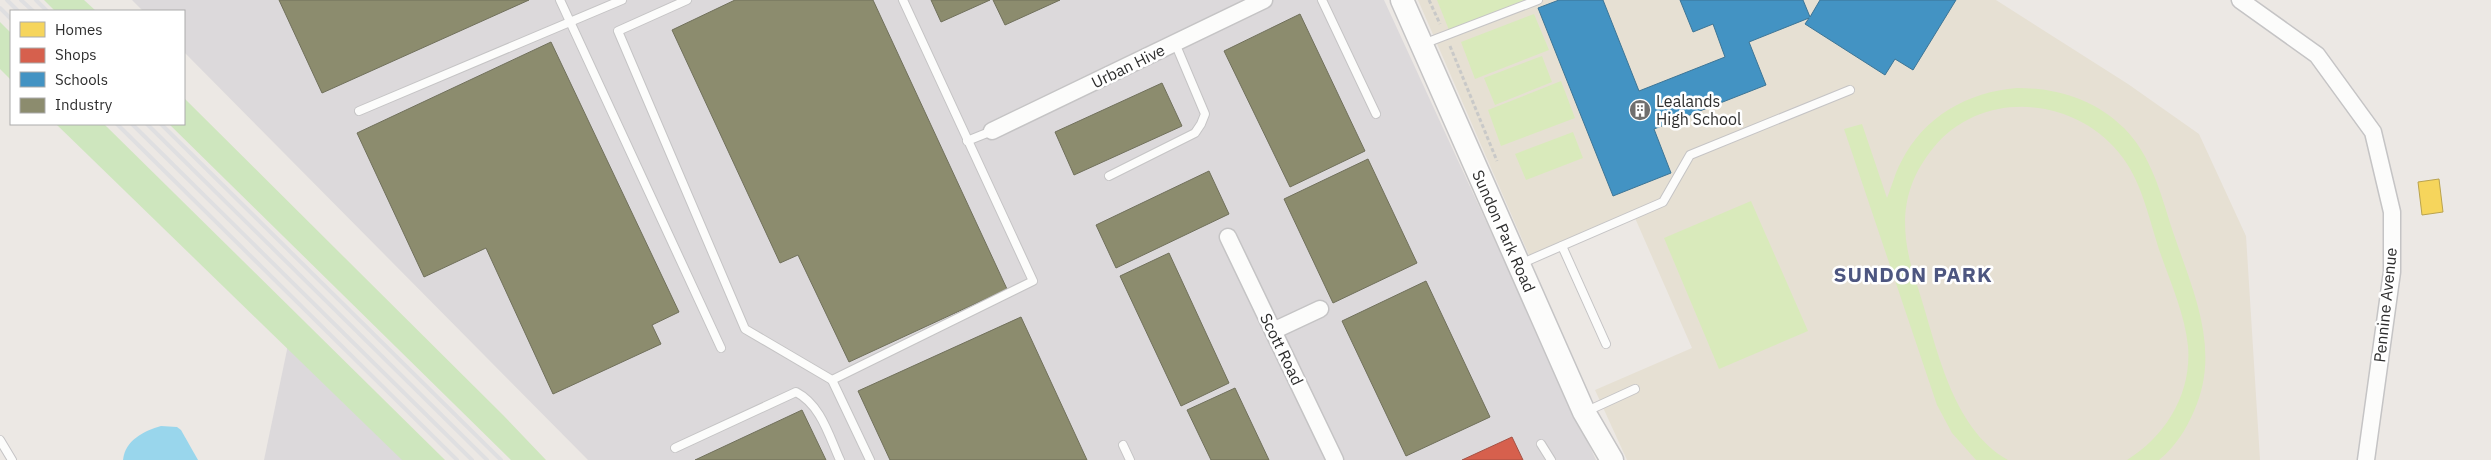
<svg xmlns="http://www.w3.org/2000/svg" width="2491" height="460" font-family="'IBM Plex Sans',sans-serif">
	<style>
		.industrial { fill: #dcd9db }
		.education { fill: #e6e0d3 }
		.green { fill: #cee6be }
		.pitch { fill: #d9eabb }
		.water { fill: #99d6ec }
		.homes { fill: #f6d55c; stroke: #baa34e }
		.shops { fill: #d6604d; stroke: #a45144 }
		.schools { fill: #4393c3; stroke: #3d7596 }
		.industry { fill: #8c8c6e; stroke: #70705b }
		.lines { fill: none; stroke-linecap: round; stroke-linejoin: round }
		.lane-casing { stroke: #c5c4c5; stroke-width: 10 }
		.street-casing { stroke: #c5c4c5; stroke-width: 19 }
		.secondary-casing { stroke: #c5c4c5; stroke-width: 25 }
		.path { stroke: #c9c9c8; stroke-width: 3; stroke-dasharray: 4 2.5; stroke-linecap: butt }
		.lane { stroke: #fcfcfb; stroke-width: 8 }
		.street { stroke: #fcfcfb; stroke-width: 16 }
		.secondary { stroke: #fcfcfb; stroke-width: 22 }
		.rail { stroke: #dfdfe1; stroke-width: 4 }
		.labels { text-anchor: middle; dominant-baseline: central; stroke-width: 5; stroke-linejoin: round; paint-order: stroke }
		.street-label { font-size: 16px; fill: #2e2e2e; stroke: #fff }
		.poi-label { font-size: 16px; fill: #2e2e2e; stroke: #fff; text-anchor: start }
		.district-label { font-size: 21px; font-weight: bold; letter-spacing: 1px; fill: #4d5680; stroke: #fff }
	</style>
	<rect width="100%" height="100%" fill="#ece8e4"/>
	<g class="industrial">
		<polygon points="132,0 1384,0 1596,460 588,460 184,52 184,11 143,11"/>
		<polygon points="288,345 408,460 264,460"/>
	</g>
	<polygon class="education" points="1418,0 1996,0 2128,84 2199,134 2246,236 2260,460 1627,460 1595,390 1692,348 1635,218 1532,262"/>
	<g class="green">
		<polygon points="44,0 84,0 96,11 55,11"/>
		<polygon points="0,22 11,33 11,80 0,69"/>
		<polygon points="184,98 503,415 546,460 511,460 169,124 184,124"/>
		<polygon points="56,124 104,124 445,460 402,460"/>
	</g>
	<g class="pitch">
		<polygon points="1437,0 1525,0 1449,30"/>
		<polygon points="1534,14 1549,50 1475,79 1461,42"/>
		<polygon points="1542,56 1552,82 1495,105 1484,78"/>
		<polygon points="1561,81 1575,118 1501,146 1488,110"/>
		<path d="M 2017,88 C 2058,88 2094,99 2124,128 C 2151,155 2161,194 2172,229 C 2192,289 2222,349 2194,411 C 2186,430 2175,447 2159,460 L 2127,460 C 2166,436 2192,393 2188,346 C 2185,315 2171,284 2161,255 C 2150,223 2143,185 2123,158 C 2079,97 1984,87 1934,147 C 1897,192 1900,236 1918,288 C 1937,346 1951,428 2008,460 L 1976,460 L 1952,433 L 1937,405 L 1844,129 L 1862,124 L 1887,198 C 1892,186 1895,173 1901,162 C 1924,116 1968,92 2017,88 Z"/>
		<polygon points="1573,132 1583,158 1526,180 1515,154"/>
		<polygon points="1751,201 1808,331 1719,369 1664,238"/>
	</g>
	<path class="water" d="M 161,426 L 177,427 L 181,430 L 198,460 L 123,460 C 125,440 144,431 161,426 Z"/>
	<polygon class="homes" points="2439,179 2443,212 2422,215 2418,182"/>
	<polygon class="shops" points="1512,437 1523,460 1462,460"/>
	<polygon class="schools" points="1559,0 1603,0 1639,91 1725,57 1713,24 1693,32 1680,0 1803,0 1810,17 1820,0 1956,0 1913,70 1895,59 1885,75 1805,24 1809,18 1749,42 1766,85 1654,129 1671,173 1613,196 1538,8"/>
	<g class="industry">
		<polygon points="279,0 529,0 322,93"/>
		<polygon points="735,0 873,0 1007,289 849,362 798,255 780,263 672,30"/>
		<polygon points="931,0 990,0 941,22"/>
		<polygon points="993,0 1060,0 1005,25"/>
		<polygon points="1300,14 1365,151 1290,187 1224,51"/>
		<polygon points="551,42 679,312 652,325 661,344 553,394 486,248 424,277 357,133"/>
		<polygon points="1162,83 1182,126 1074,175 1055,132"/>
		<polygon points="1368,159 1417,263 1333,303 1284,199"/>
		<polygon points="1209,171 1229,214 1116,268 1096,225"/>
		<polygon points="1169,253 1229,383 1181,406 1120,276"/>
		<polygon points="1426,281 1490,417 1406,456 1342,321"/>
		<polygon points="1021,317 1087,460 890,460 858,391"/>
		<polygon points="1235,388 1269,460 1211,460 1187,410"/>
		<polygon points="802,410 826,460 695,460"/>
	</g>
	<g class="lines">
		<g class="lane-casing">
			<g id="lane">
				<polyline points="560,0 721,348"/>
				<polyline points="687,0 618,31 745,329 832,380 1033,281 903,0"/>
				<polyline points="1322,0 1376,114"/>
				<polyline points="1423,44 1538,0"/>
				<polyline points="359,111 622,0"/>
				<polyline points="967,141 992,131"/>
				<polyline points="1109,176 1195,133 1201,124 1205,114 1175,43"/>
				<polyline points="1562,246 1606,344"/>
				<polyline points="1520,264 1663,202 1690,155 1850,90"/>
				<polyline points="832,380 870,460"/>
				<polyline points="1587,411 1635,389"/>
				<polyline points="0,440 12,460"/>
				<polyline points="1541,444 1551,460"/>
				<polyline points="1123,445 1130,460"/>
				<path d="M 675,448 L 796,392 C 821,405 829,436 840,460"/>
			</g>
		</g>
		<g class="street-casing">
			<g id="street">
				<polyline points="2240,0 2317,55 2373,132 2392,212 2392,272 2366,460"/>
				<polyline points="992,131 1264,0"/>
				<polyline points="1228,237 1335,460"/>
				<polyline points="1273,331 1320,309"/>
			</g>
		</g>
		<g class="secondary-casing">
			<polyline id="secondary" points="1402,0 1584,412 1612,460"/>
		</g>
		<g class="path">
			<polyline points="1429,0 1440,24"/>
			<polyline points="1450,46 1497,161"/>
		</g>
		<use href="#lane" class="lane"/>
		<use href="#street" class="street"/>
		<use href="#secondary" class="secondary"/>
		<g class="rail">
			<polyline points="7,0 18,11"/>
			<polyline points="21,0 33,11"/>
			<polyline points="36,0 47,11"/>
			<polyline points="0,8 11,19"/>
			<polyline points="117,124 457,460"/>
			<polyline points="132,124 472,460"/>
			<polyline points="147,124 487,460"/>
			<polyline points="161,124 501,460"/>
		</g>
	</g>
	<defs>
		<g id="building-disc" transform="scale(1.125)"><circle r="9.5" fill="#706f6e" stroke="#fff"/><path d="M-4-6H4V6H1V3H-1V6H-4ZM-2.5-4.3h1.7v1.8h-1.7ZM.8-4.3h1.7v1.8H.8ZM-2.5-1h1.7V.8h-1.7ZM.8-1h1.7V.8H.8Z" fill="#fff"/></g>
	</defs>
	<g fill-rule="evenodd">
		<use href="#building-disc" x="1640" y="110"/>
	</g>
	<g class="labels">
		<g class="street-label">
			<text transform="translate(1128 66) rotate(-26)">Urban Hive</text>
			<text transform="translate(1504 231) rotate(66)">Sundon Park Road</text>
			<text transform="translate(2385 305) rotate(-84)">Pennine Avenue</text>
			<text transform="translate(1282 349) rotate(64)">Scott Road</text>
		</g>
		<g class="poi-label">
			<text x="1656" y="101">Lealands<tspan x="1656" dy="18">High School</tspan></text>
		</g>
		<g class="district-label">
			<text x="1913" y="274">SUNDON PARK</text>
		</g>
	</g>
	<rect x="10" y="10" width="175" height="115" fill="#ffffff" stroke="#ababab"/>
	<rect x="20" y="22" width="25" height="15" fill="#f6d55c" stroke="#ababab"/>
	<text x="55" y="35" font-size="15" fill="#2e2e2e">Homes</text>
	<rect x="20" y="48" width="25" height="15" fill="#d6604d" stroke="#ababab"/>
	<text x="55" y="60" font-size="15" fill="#2e2e2e">Shops</text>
	<rect x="20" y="72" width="25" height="15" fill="#4393c3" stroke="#ababab"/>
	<text x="55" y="85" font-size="15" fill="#2e2e2e">Schools</text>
	<rect x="20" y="98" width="25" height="15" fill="#8c8c6e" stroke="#ababab"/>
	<text x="55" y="110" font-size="15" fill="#2e2e2e">Industry</text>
</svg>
